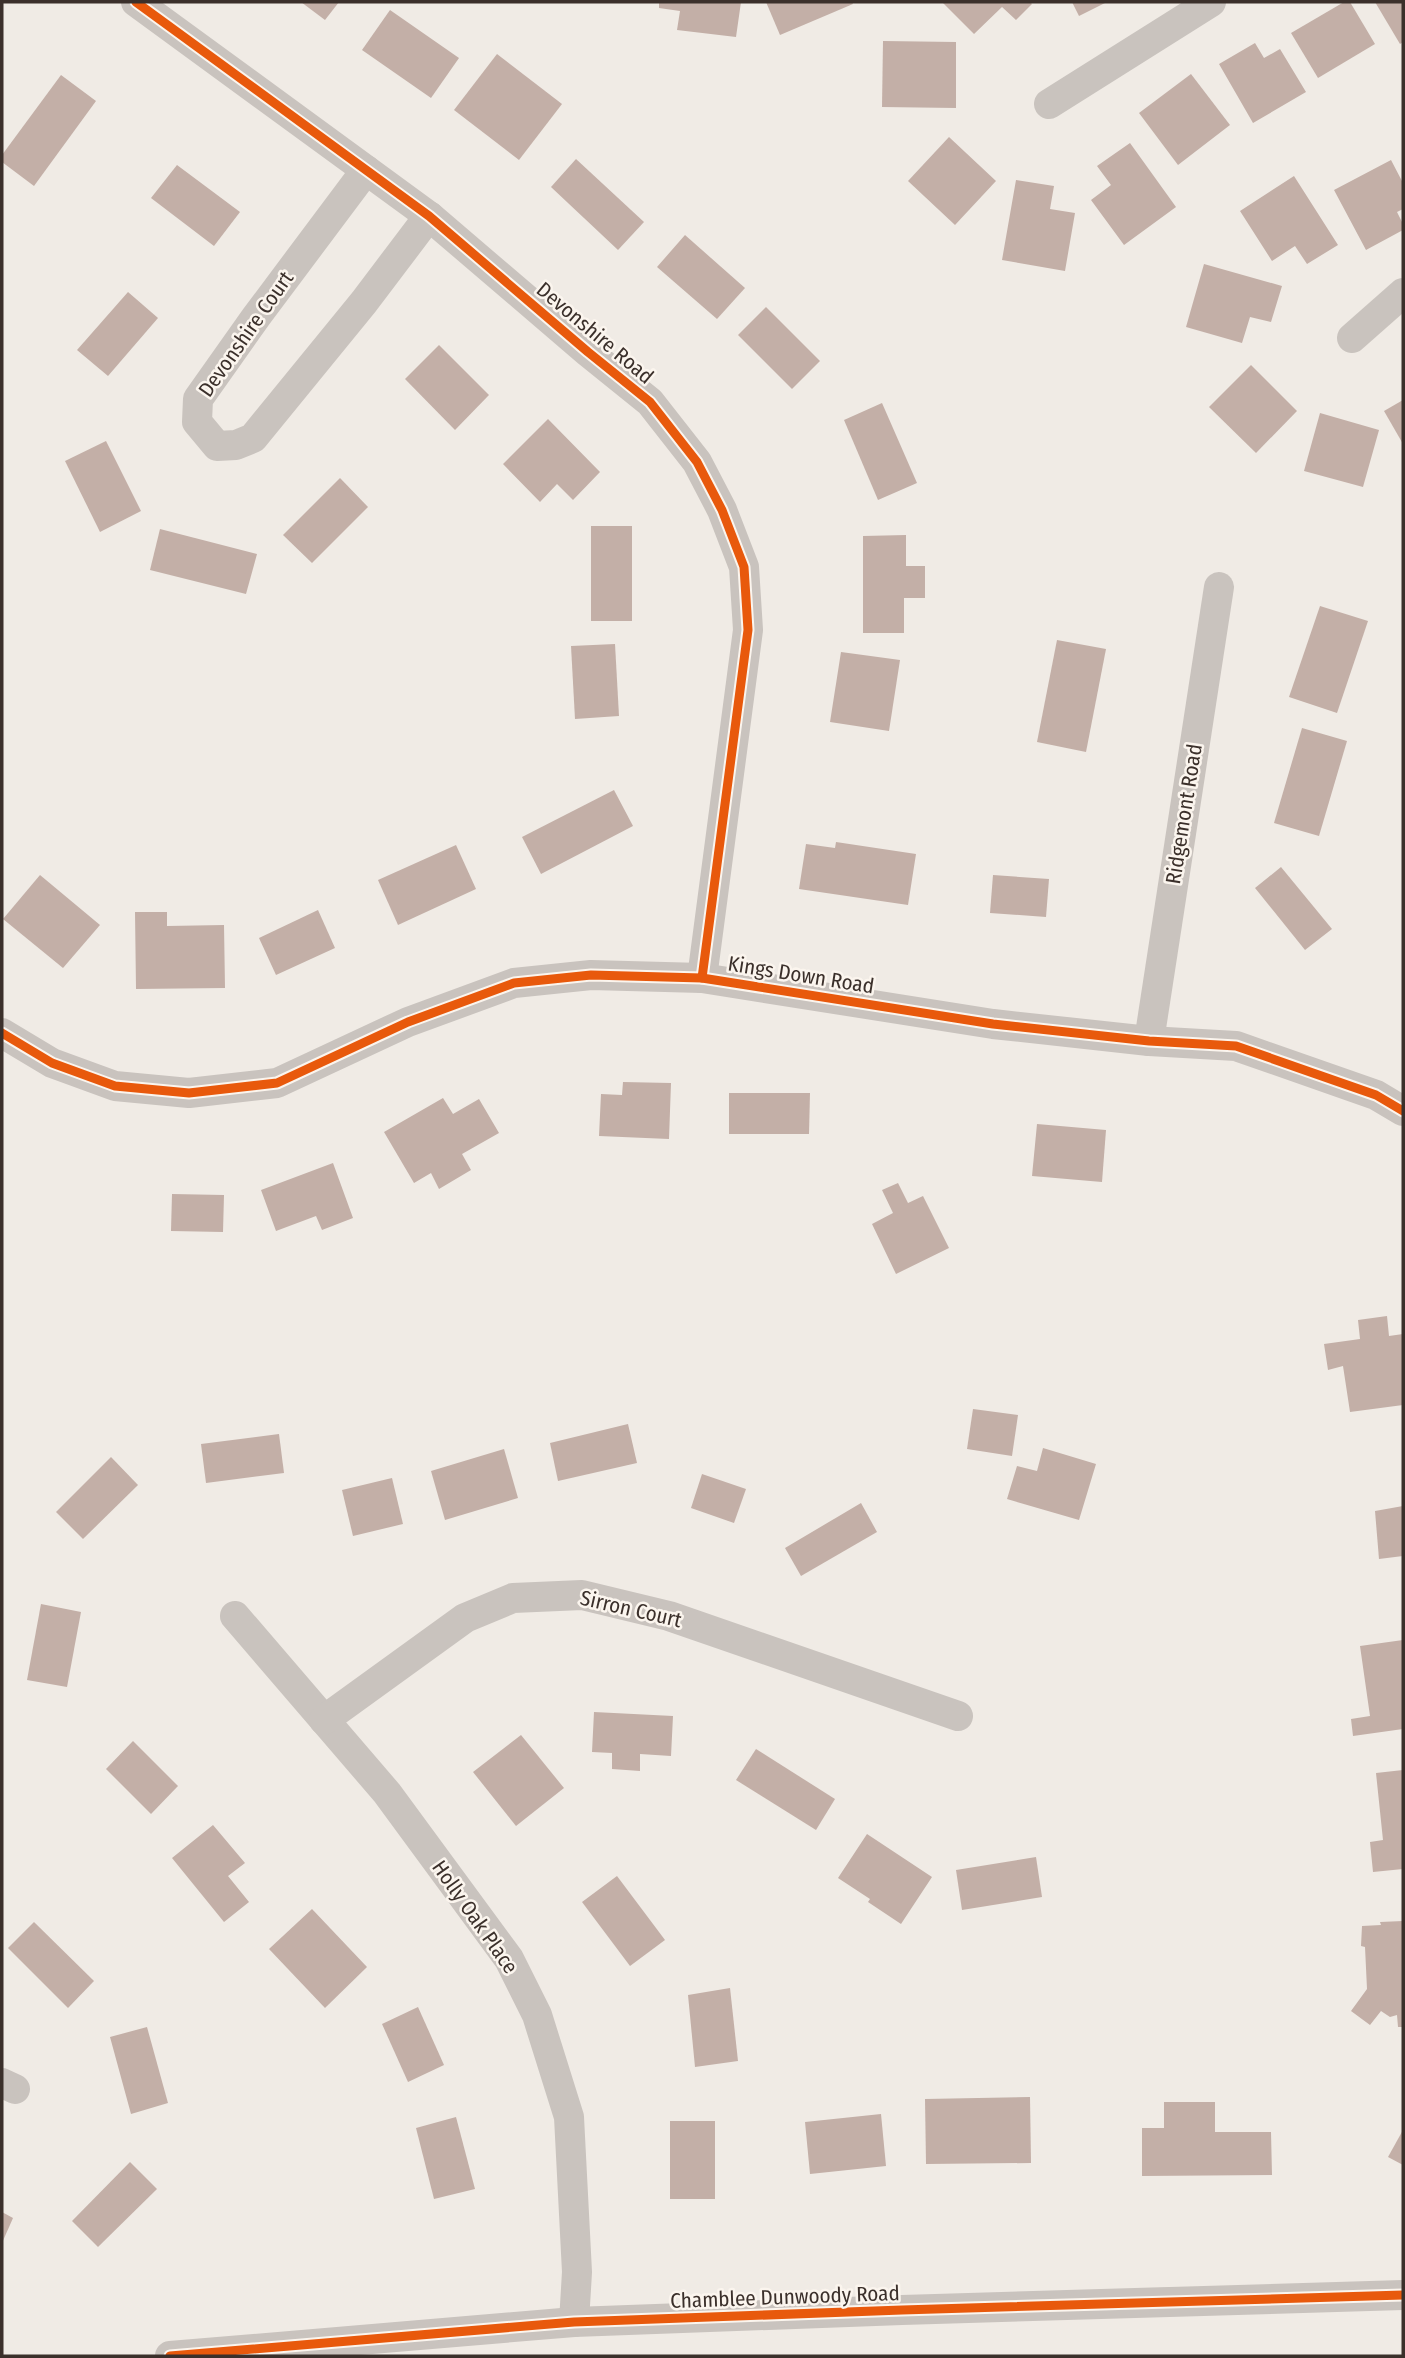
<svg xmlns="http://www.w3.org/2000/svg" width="1405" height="2358" font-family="'Fira Sans Condensed',sans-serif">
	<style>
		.building { fill: #c3afa7 }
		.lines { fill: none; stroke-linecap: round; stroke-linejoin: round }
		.minor { stroke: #c9c3be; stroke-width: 30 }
		.cycleway-casing { stroke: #fbf5ee; stroke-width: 13 }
		.cycleway { stroke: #e8590c; stroke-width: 9 }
		.labels { text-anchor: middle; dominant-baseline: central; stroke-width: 5; stroke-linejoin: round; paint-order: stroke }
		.street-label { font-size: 21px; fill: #3b302b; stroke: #fbf5ee }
	</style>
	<rect width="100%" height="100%" fill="#f0ebe5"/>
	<g class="building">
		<polygon points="301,2 339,2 325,20"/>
		<polygon points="659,2 741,2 736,37 677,30 680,11 659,8"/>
		<polygon points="766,2 852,2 853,4 780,35"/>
		<polygon points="942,2 1030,2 1032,4 1016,20 1002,7 974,34"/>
		<polygon points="1072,2 1107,2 1079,16"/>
		<polygon points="1344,2 1350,2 1375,44 1318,78 1291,33"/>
		<polygon points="1375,2 1403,2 1403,42 1400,44"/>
		<polygon points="390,10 459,58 431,98 362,50"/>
		<polygon points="883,41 956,42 956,108 882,107"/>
		<polygon points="1255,43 1264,58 1280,49 1306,92 1253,123 1219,64"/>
		<polygon points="497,54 562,104 519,160 454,110"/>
		<polygon points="1191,74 1230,125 1178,165 1139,113"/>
		<polygon points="61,75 96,101 34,186 2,162 2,155"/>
		<polygon points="949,137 996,181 955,225 908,181"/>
		<polygon points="1130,143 1176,207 1124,245 1091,200 1111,185 1097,166"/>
		<polygon points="576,159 644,222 618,250 551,187"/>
		<polygon points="1391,160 1403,183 1403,209 1397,212 1403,224 1403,230 1366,250 1334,190"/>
		<polygon points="177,165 240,212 214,246 151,198"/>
		<polygon points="1294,176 1338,245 1307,264 1295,246 1272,261 1240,211"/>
		<polygon points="1016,180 1054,186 1050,209 1075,213 1065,271 1002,260"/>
		<polygon points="685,235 745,288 717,319 657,267"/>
		<polygon points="1204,264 1282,286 1271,322 1250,317 1242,343 1186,327"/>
		<polygon points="128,292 158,318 108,376 77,350"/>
		<polygon points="766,307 820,361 792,389 738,335"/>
		<polygon points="439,345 489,395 455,430 405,379"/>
		<polygon points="1251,365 1297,411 1256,453 1209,407"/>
		<polygon points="1403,400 1403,444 1384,411"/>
		<polygon points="882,403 917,483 878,500 844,420"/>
		<polygon points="1320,413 1379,430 1363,487 1304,471"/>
		<polygon points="548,419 600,472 573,500 557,484 540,502 503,464"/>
		<polygon points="106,441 141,511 100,532 65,461"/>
		<polygon points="340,478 368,507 312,563 283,535"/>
		<rect x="591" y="526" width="41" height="95"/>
		<polygon points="160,529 257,554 246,594 150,570"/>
		<polygon points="906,535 906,566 925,566 925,598 904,598 904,633 863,633 863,536"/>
		<polygon points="1320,606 1368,621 1337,713 1289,697"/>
		<polygon points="1057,640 1106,649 1086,752 1037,742"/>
		<polygon points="615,644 619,716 575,719 571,646"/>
		<polygon points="841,652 900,660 889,731 830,722"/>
		<polygon points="1302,728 1347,741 1319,836 1274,823"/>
		<polygon points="614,790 633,826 541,874 522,837"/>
		<polygon points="836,842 916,854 908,905 799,889 806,844 835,848"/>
		<polygon points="456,845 476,889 398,925 378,880"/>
		<polygon points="1281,867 1332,929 1305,950 1255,888"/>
		<polygon points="40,875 100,925 63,968 3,919"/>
		<polygon points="993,875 1049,879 1046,917 990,913"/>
		<polygon points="318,910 335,948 276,975 259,938"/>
		<polygon points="135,912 167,912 167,926 224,925 225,988 136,989"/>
		<polygon points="623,1082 671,1083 669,1139 599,1136 601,1094 622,1095"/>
		<polygon points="729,1093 810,1093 809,1134 729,1134"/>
		<polygon points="443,1098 453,1114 479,1099 499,1133 462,1154 471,1170 439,1189 431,1173 414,1183 384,1132"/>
		<polygon points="1037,1124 1106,1130 1102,1182 1032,1176"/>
		<polygon points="333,1163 353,1218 322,1230 316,1216 276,1231 261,1190"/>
		<polygon points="898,1183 908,1203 923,1196 949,1248 896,1274 872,1224 893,1213 882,1190"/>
		<polygon points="172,1194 224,1195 223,1232 171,1231"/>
		<polygon points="1387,1316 1389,1336 1403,1334 1403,1405 1350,1412 1343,1366 1328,1370 1324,1344 1360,1339 1358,1320"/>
		<polygon points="973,1409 1018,1415 1012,1456 967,1449"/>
		<polygon points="628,1424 637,1463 558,1481 550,1443"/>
		<polygon points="279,1434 284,1473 206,1483 201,1444"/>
		<polygon points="1043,1448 1096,1464 1079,1520 1007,1499 1017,1466 1037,1471"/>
		<polygon points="504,1449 518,1498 445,1520 431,1471"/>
		<polygon points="111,1457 138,1485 83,1539 56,1512"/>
		<polygon points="702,1474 746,1489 734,1523 691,1508"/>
		<polygon points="392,1478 403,1524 353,1536 342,1490"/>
		<polygon points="861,1503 877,1532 801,1576 785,1548"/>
		<polygon points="1403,1506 1403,1556 1379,1559 1375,1511"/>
		<polygon points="41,1604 81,1612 67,1687 27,1680"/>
		<polygon points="1403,1640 1403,1729 1353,1736 1351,1719 1370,1716 1360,1646"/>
		<polygon points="594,1712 673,1716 671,1756 640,1754 640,1771 612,1769 612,1753 592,1752"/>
		<polygon points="521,1735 564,1788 516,1826 473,1772"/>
		<polygon points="133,1741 178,1786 151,1814 106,1769"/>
		<polygon points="756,1749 835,1799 816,1830 736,1780"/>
		<polygon points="1403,1770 1403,1869 1373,1872 1370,1842 1383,1840 1376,1773"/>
		<polygon points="213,1825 245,1863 228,1876 249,1902 224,1922 172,1858"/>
		<polygon points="867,1834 932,1877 901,1924 868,1902 870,1899 838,1878"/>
		<polygon points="1036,1857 1042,1897 962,1910 956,1870"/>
		<polygon points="617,1876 665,1940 630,1966 582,1902"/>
		<polygon points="312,1909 367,1967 325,2008 269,1949"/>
		<polygon points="1403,1921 1403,2027 1398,2027 1397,2015 1390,2017 1381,2011 1370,2025 1351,2011 1367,1989 1365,1947 1361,1946 1362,1926 1381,1925 1380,1922"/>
		<polygon points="34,1922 94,1981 68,2008 8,1948"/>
		<polygon points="730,1988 738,2061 695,2067 688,1995"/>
		<polygon points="418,2007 444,2065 408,2082 382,2024"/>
		<polygon points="147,2027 168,2103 131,2114 110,2037"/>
		<polygon points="1030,2097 1031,2163 926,2164 925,2099"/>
		<polygon points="1164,2102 1215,2102 1215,2132 1271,2132 1272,2175 1142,2176 1142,2128 1164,2128"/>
		<polygon points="881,2114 886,2166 810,2174 805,2122"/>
		<polygon points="456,2117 475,2189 434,2199 416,2128"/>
		<rect x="670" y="2121" width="45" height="78"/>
		<polygon points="1403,2130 1403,2165 1388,2157"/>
		<polygon points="130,2162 157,2189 98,2247 72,2221"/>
		<polygon points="2,2212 13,2218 2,2243"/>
	</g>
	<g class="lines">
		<g class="minor">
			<polyline points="136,2 429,216 588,352 650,402 697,462 722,510 744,567 748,630 702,978"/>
			<polyline points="1049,104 1211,2"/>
			<polyline points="366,170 256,317 198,399 197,422 217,446 236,445 253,438 364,302 429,216"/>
			<polyline points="1352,338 1403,293"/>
			<polyline points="2,1033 52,1063 115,1086 189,1093 277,1083 408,1022 514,983 591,975 702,978 993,1024 1149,1041 1236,1046 1376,1095 1403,1111"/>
			<polyline points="1149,1041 1219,587"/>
			<polyline points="235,1616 387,1793 509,1959 537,2015 569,2117 577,2272 574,2322"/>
			<polyline points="324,1720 465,1618 513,1598 582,1595 669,1616 958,1716"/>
			<polyline points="2,2083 15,2089"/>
			<polyline points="170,2356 574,2322 902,2310 1403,2295"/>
		</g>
		<g class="cycleway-casing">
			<g id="cycleway">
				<polyline points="136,2 429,216 588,352 650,402 697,462 722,510 744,567 748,630 702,978"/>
				<polyline points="2,1033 52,1063 115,1086 189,1093 277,1083 408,1022 514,983 591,975 702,978 993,1024 1149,1041 1236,1046 1376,1095 1403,1111"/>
				<polyline points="170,2356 574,2322 902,2310 1403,2295"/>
			</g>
		</g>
		<use href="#cycleway" class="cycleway"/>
	</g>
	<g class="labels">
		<g class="street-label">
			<text transform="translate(595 333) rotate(40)">Devonshire Road</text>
			<text transform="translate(246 334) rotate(-55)">Devonshire Court</text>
			<text transform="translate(1184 814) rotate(-81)">Ridgemont Road</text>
			<text transform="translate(801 975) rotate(9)">Kings Down Road</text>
			<text transform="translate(631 1609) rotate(13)">Sirron Court</text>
			<text transform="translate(475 1917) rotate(55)">Holly Oak Place</text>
			<text transform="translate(785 2297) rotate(-2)">Chamblee Dunwoody Road</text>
		</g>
	</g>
	<rect width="1405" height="2358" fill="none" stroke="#3b302b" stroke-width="7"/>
</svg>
